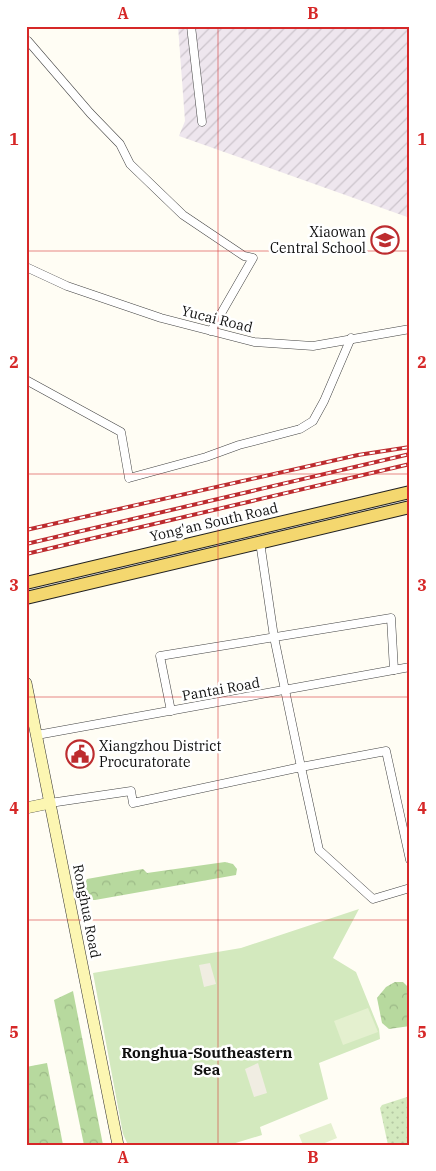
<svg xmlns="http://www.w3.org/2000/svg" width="436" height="1171" font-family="'IBM Plex Serif',serif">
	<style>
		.industrial { fill: url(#industrial-furrows) }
		.grass { fill: #d3e9be }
		.forest { fill: url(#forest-crowns) }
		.park { fill: url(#park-dots) }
		.pitch { fill: #e4f0cf }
		.plaza { fill: #f0ede2 }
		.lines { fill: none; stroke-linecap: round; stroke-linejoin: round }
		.street-casing { stroke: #434343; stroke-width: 9 }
		.secondary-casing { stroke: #323232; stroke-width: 12 }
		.primary-casing { stroke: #212121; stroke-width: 14 }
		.street { stroke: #fff; stroke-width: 8 }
		.secondary { stroke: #fcf6b2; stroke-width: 11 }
		.primary { stroke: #f4d76f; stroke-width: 12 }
		.rail-casing { stroke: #bd2c2f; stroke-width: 4 }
		.rail { stroke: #fff; stroke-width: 2; stroke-dasharray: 5.5; stroke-linecap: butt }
		.grid { fill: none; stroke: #d62828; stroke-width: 1; stroke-opacity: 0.55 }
		.labels { text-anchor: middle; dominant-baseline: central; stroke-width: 5; stroke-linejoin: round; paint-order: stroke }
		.poi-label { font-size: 14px; fill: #101010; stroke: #fff; text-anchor: end }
		.street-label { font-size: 14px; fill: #101010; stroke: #fff }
		.neighbourhood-label { font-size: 15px; font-weight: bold; fill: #101010; stroke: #fff }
		.neatline { fill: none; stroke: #d62828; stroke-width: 2 }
		.grid-label { font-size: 16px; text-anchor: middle; font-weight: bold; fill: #d62828 }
	</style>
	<defs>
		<pattern id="industrial-furrows" width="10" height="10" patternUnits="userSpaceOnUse" patternTransform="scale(1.25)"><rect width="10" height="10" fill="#eee6ee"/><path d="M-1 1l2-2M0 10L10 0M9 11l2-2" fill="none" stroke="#cbc4cb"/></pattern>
		<pattern id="forest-crowns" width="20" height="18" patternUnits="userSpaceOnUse" patternTransform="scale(1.25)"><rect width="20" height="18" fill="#b7d99e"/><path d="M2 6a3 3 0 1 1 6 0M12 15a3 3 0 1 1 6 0" fill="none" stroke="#9cb987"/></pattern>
		<pattern id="park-dots" width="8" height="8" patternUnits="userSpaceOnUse" patternTransform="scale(1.25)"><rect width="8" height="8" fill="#d3e9be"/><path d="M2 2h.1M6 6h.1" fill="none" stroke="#b4c7a2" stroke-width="1.8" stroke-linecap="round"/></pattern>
	</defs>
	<rect width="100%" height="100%" fill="#fffdf4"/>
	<polygon class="industrial" points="178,26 410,26 410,218 179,136 185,121"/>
	<polygon class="grass" points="359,909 333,958 356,972 379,1029 380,1039 319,1063 328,1099 260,1127 262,1135 229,1145 128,1145 123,1134 93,973 241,948"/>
	<g class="forest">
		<polygon points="225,862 233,864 237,869 236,875 95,900 83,900 82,889 87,879 143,869 147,873"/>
		<polygon points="395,982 403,982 410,989 410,1026 389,1029 382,1023 377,998 386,987"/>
		<polygon points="73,991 103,1145 84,1145 54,1000"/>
		<polygon points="47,1063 63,1145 26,1145 26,1067"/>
	</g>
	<polygon class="park" points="410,1096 410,1142 403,1145 388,1145 380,1108 382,1105"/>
	<g class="pitch">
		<polygon points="368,1008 378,1032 343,1045 334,1021"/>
		<polygon points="331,1123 337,1138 320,1145 303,1145 299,1135"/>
	</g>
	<g class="plaza">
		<polygon points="210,963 216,984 204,987 199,965"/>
		<polygon points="258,1063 267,1093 254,1097 245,1069"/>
	</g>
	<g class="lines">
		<g class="street-casing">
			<g id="street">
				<polyline points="191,26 202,122"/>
				<polyline points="26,43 28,41 90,113 120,144 130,164 183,215 244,256 253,258 211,331"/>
				<polyline points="26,267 67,286 161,318 254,342 313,346 410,329"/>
				<polyline points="26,380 121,432 129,478 206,457 239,445 300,429 313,421 324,401 351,338"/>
				<polyline points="260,542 274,637 301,767 386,751 410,860"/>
				<polyline points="171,711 160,656 391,618 394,670"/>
				<polyline points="37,735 410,667"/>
				<polyline points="50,803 131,791 133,803 301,767 319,850 373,899 410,888"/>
			</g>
		</g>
		<g class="secondary-casing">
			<g id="secondary">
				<polyline points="26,683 118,1145"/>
				<polyline points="26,808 50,803"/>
			</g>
		</g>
		<g class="primary-casing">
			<g id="primary">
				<polyline points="26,583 410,492"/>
				<polyline points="26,598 410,507"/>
			</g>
		</g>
		<use href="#street" class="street"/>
		<use href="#secondary" class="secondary"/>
		<use href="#primary" class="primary"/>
		<g class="rail-casing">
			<g id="rail">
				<polyline points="26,530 358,455 410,447"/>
				<polyline points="26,544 410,454"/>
				<polyline points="26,554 410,464"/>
			</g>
		</g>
		<use href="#rail" class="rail"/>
	</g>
	<path class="grid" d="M 218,26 L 218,1145M 26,251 L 410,251M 26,474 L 410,474M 26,697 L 410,697M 26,920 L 410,920"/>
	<defs>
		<g id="school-ring" transform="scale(1.4375)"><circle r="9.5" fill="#fff" stroke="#bd2c2f" stroke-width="1.5"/><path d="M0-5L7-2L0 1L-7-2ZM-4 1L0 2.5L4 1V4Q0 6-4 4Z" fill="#bd2c2f"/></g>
		<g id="civic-ring" transform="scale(1.4375)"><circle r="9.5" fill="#fff" stroke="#bd2c2f" stroke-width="1.5"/><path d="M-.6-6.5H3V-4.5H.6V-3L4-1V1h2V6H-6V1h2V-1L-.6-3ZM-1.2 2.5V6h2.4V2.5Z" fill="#bd2c2f"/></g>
	</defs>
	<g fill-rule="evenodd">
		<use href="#school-ring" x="385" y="240"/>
		<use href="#civic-ring" x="80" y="754"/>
	</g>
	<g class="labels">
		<g class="poi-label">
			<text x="366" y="232">Xiaowan<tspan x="366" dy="16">Central School</tspan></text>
			<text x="99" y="746" text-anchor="start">Xiangzhou District<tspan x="99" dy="16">Procuratorate</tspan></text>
		</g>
		<g class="street-label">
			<text transform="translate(217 319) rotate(14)">Yucai Road</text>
			<text transform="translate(214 522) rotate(-13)">Yong'an South Road</text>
			<text transform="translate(221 689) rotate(-10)">Pantai Road</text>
			<text transform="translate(87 911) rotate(79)">Ronghua Road</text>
		</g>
		<g class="neighbourhood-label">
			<text x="207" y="1052">Ronghua-Southeastern<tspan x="207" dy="17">Sea</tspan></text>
		</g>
	</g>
	<rect width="436" height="1171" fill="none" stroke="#ffffff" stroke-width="55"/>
	<rect x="28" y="28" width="380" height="1116" class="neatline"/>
	<g class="grid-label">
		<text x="123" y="19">A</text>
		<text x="313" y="19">B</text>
		<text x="14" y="145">1</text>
		<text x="422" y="145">1</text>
		<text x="14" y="368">2</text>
		<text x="422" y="368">2</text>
		<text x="14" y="591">3</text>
		<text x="422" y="591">3</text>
		<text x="14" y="814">4</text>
		<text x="422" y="814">4</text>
		<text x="14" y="1038">5</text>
		<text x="422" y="1038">5</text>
		<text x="123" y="1163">A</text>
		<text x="313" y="1163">B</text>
	</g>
</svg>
